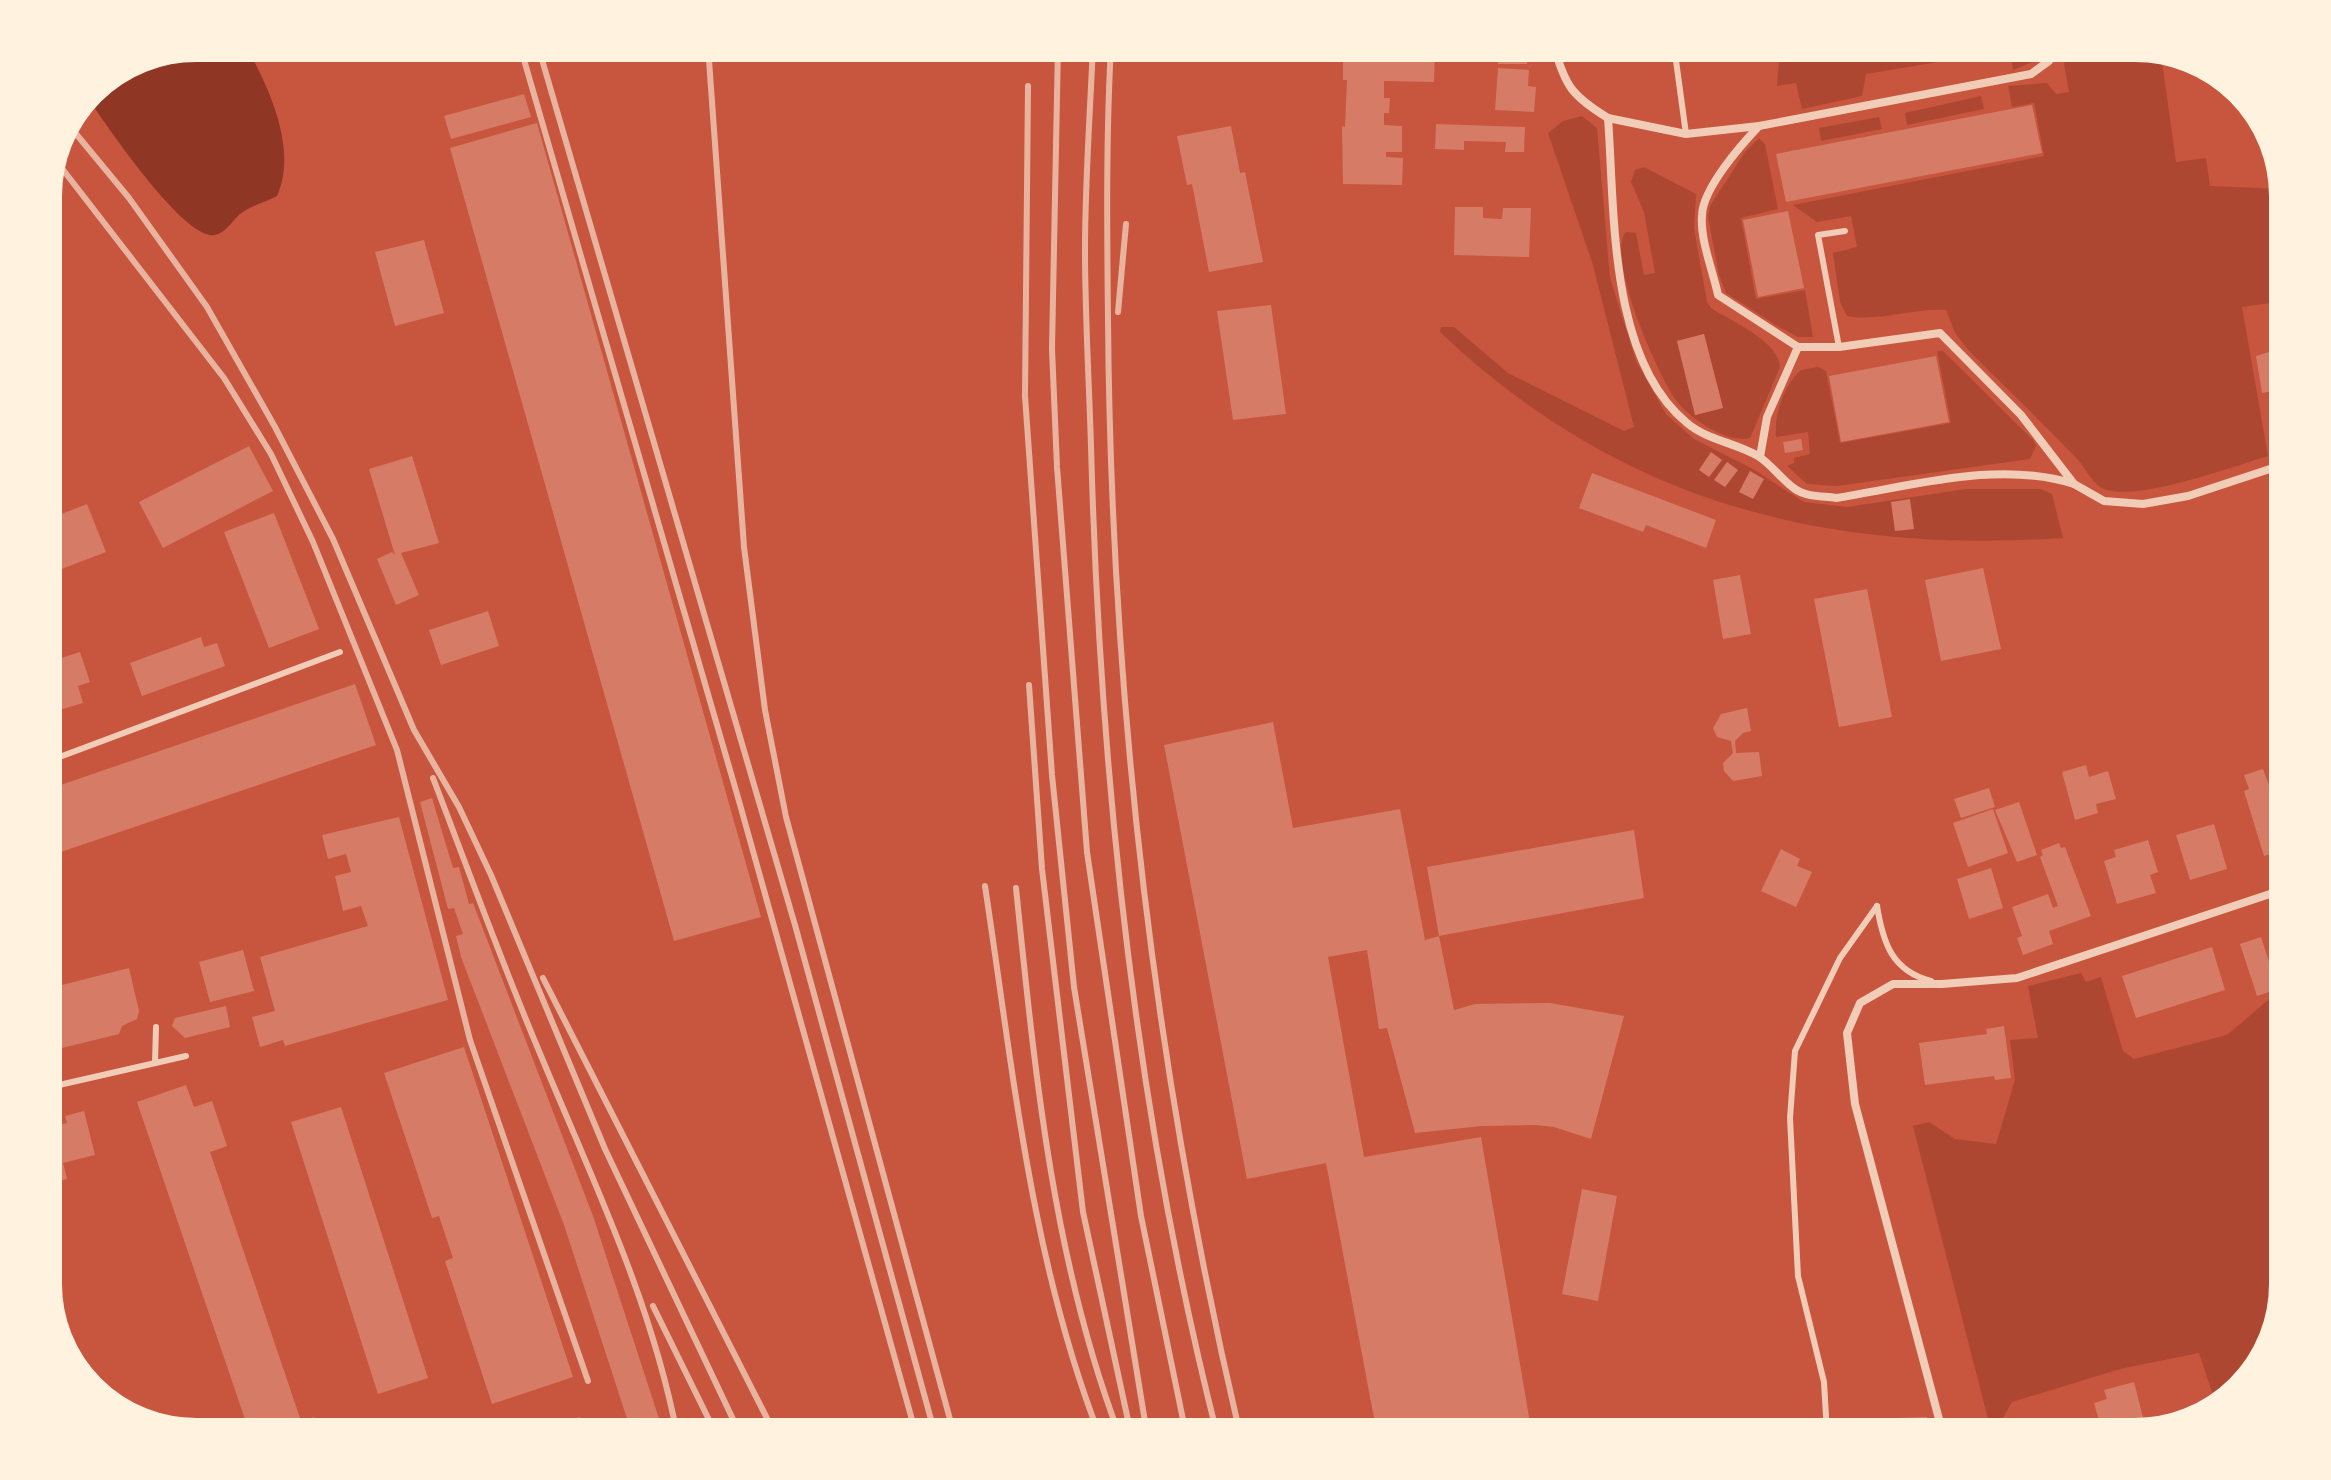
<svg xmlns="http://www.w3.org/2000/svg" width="2331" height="1480" font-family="'Sofia Sans Condensed',sans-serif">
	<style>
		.green { fill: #ae4732; fill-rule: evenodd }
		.water { fill: #8f3625 }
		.building { fill: #d67c66 }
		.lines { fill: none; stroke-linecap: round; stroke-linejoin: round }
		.service { stroke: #f1ccb7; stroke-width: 6 }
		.minor { stroke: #f1ccb7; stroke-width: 8 }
		.rail { stroke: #e9b49f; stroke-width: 6 }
		.rim { fill: none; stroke: #fff3e0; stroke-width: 4 }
	</style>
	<rect width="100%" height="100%" fill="#c8553d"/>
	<g class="green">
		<polygon points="1780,46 2040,46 2041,47 2035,61 2013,70 2010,50 1866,74 1862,96 1802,109 1796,83 1777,86"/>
		<path d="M 2070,46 L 2135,46 L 2161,54 L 2176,162 L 2206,158 L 2210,186 L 2283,189 L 2285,301 L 2242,307 L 2268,456 C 2231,467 2143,500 2107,490 C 2093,486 2087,470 2078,460 C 2043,423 2005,387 1969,351 L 1955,333 L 1946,310 C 1912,308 1881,322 1847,316 L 1840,302 L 1833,253 L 1857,247 L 1851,216 L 1817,222 L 1793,205 L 2044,156 L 2034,103 L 2012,107 L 2008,86 L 2047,83 L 2056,94 L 2069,92 L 2064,64 Z"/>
		<polygon points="1981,96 1984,109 1907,125 1905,113"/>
		<path d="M 1582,116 L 1597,128 L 1610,278 L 1636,361 L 1666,414 L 1694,439 L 1753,469 L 1804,502 L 1847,507 L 1966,489 L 2041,489 L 2052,494 L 2063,538 C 1822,554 1618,501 1440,332 L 1441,327 L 1454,327 L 1508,373 L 1624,431 L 1634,427 L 1593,265 L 1548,133 L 1563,121 Z"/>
		<polygon points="1879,117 1882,129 1821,141 1819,128"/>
		<polygon points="1759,138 1765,144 1778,209 1741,218 1756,299 1805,290 1813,337 1798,337 1779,327 1726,293 1719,275 1708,217 1710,206 1745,152"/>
		<path d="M 1644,167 L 1696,194 L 1694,228 L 1707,302 L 1711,308 C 1732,322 1778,340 1780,367 L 1750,438 C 1727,444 1689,418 1676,400 C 1658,375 1605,256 1626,232 L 1636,233 L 1644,275 L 1655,273 L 1644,212 L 1631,182 L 1635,170 ZM 1704,334 L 1723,408 L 1696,415 L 1677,341 Z"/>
		<path d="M 1937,351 L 1943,351 L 2033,440 L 2036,446 L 2030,459 L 1837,486 L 1807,484 L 1787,466 L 1794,463 L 1794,458 L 1810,454 L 1808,432 L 1776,437 C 1774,414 1784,385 1801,370 L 1818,367 L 1826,371 L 1840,443 L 1951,423 Z"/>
		<polygon points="2081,973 2086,982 2101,977 2123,1051 2134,1059 2227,1035 2267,1001 2285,994 2285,1284 2260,1367 2217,1407 2199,1353 2120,1369 2012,1402 2000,1423 1990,1427 1913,1126 1929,1122 1955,1139 1996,1144 2015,1080 2010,1040 2038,1038 2028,986"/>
	</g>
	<path class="water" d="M 196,46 L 246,46 C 269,88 298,149 277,196 C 266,202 253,205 243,212 C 233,218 228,232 215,235 C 184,241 105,123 87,97 L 90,90 L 139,57 Z"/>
	<g class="building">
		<polygon points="420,46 447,46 447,47 422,54"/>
		<polygon points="1328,46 1435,46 1434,82 1384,81 1384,98 1390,98 1389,113 1384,113 1384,125 1402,126 1402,152 1386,152 1386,157 1403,158 1402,185 1343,184 1342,126 1345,127 1347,80 1343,80 1343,56 1328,56"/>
		<polygon points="1468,46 1487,46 1486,56 1468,54"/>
		<rect x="1498" y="46" width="29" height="18"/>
		<polygon points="1498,68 1529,70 1528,86 1536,87 1534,112 1495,110"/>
		<polygon points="524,94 531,117 451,139 444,116"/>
		<polygon points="2032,105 2042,153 1786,202 1776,154"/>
		<polygon points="2260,116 2265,121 2274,154 2267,154 2267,134 2260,134"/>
		<polygon points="537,123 761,917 674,941 450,148"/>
		<polygon points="1436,124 1525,127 1524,152 1505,152 1506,142 1464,141 1464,150 1435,149"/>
		<polygon points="1231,126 1240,173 1245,172 1263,262 1209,272 1192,184 1187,185 1177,136"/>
		<polygon points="1455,207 1483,207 1483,218 1502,219 1503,208 1531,208 1529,257 1454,255"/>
		<polygon points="1788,211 1804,288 1758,297 1743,220"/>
		<polygon points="424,240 444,313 395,326 375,252"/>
		<polygon points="1271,305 1286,414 1233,420 1217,311"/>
		<polygon points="1704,334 1723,408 1695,415 1677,341"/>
		<polygon points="2285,347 2285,389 2262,393 2256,356"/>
		<polygon points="1936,356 1949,422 1841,442 1829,376"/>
		<polygon points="1801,439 1803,450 1785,453 1783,442"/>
		<polygon points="249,446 273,491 163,548 139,502"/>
		<polygon points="1711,452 1722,460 1709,477 1699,470"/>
		<polygon points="412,456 439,543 401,553 419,595 396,605 377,559 392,552 395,555 369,469"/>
		<polygon points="1727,462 1738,470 1725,487 1714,480"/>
		<polygon points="1750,471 1764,479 1753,499 1739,492"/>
		<polygon points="1592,473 1716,520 1706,548 1646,525 1643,532 1579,508"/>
		<polygon points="1910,499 1914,529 1895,531 1891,502"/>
		<polygon points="87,504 106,552 46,575 46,520"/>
		<polygon points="274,513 319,629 269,648 224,532"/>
		<polygon points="1983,568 2001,649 1941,661 1925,580"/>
		<polygon points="1740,575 1751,634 1723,639 1713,580"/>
		<polygon points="1867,589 1892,717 1839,727 1814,599"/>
		<polygon points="488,611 499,646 441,665 429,630"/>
		<polygon points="201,637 204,647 217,643 225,666 142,696 130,663"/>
		<polygon points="80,652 90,682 78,686 83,703 46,714 46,663"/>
		<polygon points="355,684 376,745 46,857 46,790"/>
		<polygon points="1747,708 1751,731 1743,733 1735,741 1736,753 1759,752 1762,776 1733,781 1724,771 1723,763 1733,753 1731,741 1717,737 1713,728 1721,714"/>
		<polygon points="1273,722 1293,828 1400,809 1425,940 1439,936 1454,1010 1475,1004 1550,1003 1624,1016 1591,1139 1554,1127 1535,1125 1482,1126 1415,1133 1387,1028 1379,1029 1367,950 1328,957 1364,1157 1481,1137 1532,1434 1377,1434 1326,1163 1247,1179 1164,745"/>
		<polygon points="2086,765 2089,777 2108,771 2116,799 2096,804 2098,813 2075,820 2062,772"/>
		<polygon points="2263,769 2279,812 2285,811 2285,850 2264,856 2244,791 2249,789 2244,775"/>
		<polygon points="1989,788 1995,807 1961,818 1954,799"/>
		<polygon points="432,798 453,868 459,867 469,904 473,903 593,1216 664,1434 632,1434 564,1225 461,957 456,936 463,934 454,908 448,909 420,802"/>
		<polygon points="2019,802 2037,855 2017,862 1995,810"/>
		<polygon points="1993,809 2008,853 1968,867 1953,823"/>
		<polygon points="399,817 448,1000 285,1046 283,1040 260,1047 252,1017 275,1011 260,957 368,926 361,906 343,911 335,876 351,872 346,854 328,859 322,835"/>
		<polygon points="2214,824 2227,869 2190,880 2176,835"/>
		<polygon points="1634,830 1644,898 1439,936 1427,867"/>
		<polygon points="2148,840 2158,872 2150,875 2156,893 2117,904 2104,861 2116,857 2114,850"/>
		<polygon points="2059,843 2061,848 2065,847 2091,916 2049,931 2053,944 2023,955 2017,938 2022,936 2012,907 2048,894 2053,908 2058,906 2040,857 2043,855 2041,850"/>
		<polygon points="1781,849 1800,859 1797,866 1812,872 1796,907 1761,891"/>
		<polygon points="1991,868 2003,908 1969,919 1957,879"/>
		<polygon points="2261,937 2278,989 2257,996 2240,944"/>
		<polygon points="2212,947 2225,990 2136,1018 2122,976"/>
		<polygon points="243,950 254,991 210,1002 199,962"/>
		<polygon points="129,968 139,1011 137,1019 122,1026 119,1034 46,1052 46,989"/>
		<polygon points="226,1006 230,1027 185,1038 172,1026 175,1018"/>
		<polygon points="2004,1026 2011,1078 1995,1080 1994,1076 1925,1085 1919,1043 1987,1034 1986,1029"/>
		<polygon points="464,1047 573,1377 492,1404 445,1261 453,1258 439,1216 432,1218 384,1073"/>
		<polygon points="186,1085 194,1107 212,1101 227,1146 210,1152 301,1421 314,1417 320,1434 250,1434 137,1102"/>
		<polygon points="341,1107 428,1378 378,1394 291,1122"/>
		<polygon points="84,1111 95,1155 63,1163 67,1179 46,1184 46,1128 67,1123 65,1116"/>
		<polygon points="1582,1189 1617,1196 1598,1301 1562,1294"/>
		<polygon points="2134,1382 2145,1425 2103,1434 2094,1403 2107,1399 2104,1390"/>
		<polygon points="580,1417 585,1434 523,1434 523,1433"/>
		<polygon points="1927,1417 1927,1434 1862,1434 1862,1419"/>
	</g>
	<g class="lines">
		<g class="service">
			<polyline points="1674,46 1686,134"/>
			<polyline points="1839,347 1818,235 1845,231"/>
			<polyline points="46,762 340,652"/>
			<path d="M 1877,906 C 1883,943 1892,971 1931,981"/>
			<polyline points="155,1063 156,1027"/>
			<polyline points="46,1088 186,1056"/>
			<polyline points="1827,1434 1824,1382 1798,1276 1790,1118 1795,1051 1840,958 1877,906"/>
		</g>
		<g class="minor">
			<path d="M 1554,46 C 1565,86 1572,96 1608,118 C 1615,210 1608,358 1687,423 C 1707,440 1736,443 1758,456 C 1772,465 1782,480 1795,489 C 1806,497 1823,496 1836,498 C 1913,486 1998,460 2074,484"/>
			<path d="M 2052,46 L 2049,61 L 2031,74 L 1759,126 C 1741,145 1703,188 1702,215 C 1700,240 1713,271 1718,295 L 1798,347 L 1839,347 L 1940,333 L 2021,415 L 2074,484 L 2104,501 L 2143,504 L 2188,496 L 2285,464"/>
			<polyline points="1608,118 1686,134 1759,126"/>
			<polyline points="1760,457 1767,417 1798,347"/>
			<polyline points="1943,1434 1855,1104 1847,1033 1860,1003 1893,984 1942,984 2017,978 2285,889"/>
		</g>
		<g class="rail">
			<polyline points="520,46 739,801 916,1434"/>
			<polyline points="538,46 795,925 935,1434"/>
			<polyline points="708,46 744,547 765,710 786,817 954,1434"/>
			<polyline points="1058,46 1052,349 1057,467 1087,852 1141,1216 1186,1434"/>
			<path d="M 1093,46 C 1090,114 1085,182 1085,250 C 1085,315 1089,381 1091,446 C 1100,778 1135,1112 1217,1434"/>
			<path d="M 1111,46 C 1106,137 1107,229 1108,320 C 1111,696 1154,1068 1240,1434"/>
			<polyline points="1028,86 1025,396 1052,775 1074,987 1147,1434"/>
			<polyline points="72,129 129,198 207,307 275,427 333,539 414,730 459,807 491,875 605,1149 740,1434"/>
			<polyline points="57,162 224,378 271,454 313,542 397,750 470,1040 588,1381"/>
			<polyline points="1118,312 1126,224"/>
			<polyline points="1029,685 1042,869 1083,1212 1131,1434"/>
			<path d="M 433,778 C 468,869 501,961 539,1051 C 591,1177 651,1299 677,1434"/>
			<path d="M 985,886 C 1013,1070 1031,1259 1099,1434"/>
			<path d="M 1016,888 C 1035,1073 1053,1260 1119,1434"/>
			<polyline points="543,978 775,1434"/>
			<polyline points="653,1306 716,1434"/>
		</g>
	</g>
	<path d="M0 0H2331V1480H0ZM196 60H2135A136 136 0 0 1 2271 196V1284A136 136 0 0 1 2135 1420H196A136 136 0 0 1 60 1284V196A136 136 0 0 1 196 60Z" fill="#fff3e0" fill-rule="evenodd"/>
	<path class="rim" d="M196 60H2135A136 136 0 0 1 2271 196V1284A136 136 0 0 1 2135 1420H196A136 136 0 0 1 60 1284V196A136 136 0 0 1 196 60Z"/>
</svg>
